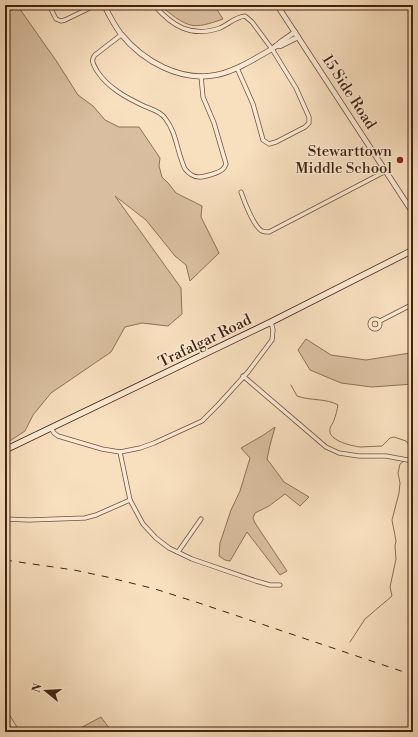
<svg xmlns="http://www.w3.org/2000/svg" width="418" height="737" font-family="'Libre Bodoni',serif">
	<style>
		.green { fill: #d9bfa0; stroke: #8e7058 }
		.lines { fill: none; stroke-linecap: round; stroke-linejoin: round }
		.stream { stroke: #8a6d54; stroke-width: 1 }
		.minor-casing { stroke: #70513b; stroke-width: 5 }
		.tertiary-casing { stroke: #70513b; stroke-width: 6 }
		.secondary-casing { stroke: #42220f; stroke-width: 7 }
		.minor { stroke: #faead5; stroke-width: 3.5 }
		.tertiary { stroke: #faead5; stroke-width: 4.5 }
		.secondary { stroke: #faead5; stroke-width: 5.5 }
		.rail { stroke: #42220f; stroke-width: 1; stroke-dasharray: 7 7; stroke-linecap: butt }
		.poi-dot { fill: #8f2418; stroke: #faead5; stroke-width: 1.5 }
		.labels { text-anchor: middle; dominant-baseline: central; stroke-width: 3; stroke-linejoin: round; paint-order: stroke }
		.street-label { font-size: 15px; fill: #42220f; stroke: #faead5 }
		.poi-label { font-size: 15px; fill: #42220f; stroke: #faead5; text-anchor: end }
	</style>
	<rect width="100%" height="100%" fill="#f8dfbe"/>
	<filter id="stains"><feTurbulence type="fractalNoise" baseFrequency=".005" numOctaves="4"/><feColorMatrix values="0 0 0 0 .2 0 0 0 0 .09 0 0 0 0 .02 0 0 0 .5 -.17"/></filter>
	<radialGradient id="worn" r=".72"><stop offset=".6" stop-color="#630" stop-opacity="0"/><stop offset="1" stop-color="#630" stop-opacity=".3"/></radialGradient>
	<g class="green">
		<polygon points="5,5 17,5 57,62 78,95 93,106 105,120 119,127 139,127 160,158 159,166 162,177 169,184 176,193 202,206 201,217 219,253 190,281 186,265 175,256 146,220 115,196 181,288 182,314 168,326 142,323 125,327 111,352 51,393 33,415 25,431 5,444"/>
		<path d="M 162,5 L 214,5 L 223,19 C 192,30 189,28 163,8 Z"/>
		<polygon points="306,339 331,355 366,360 410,353 413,356 413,384 372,387 341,383 310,370 298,350"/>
		<polygon points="275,427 270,445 267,459 284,482 309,497 300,506 285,494 269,506 255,513 253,518 255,523 287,571 280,575 247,532 230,561 225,560 219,556 220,543 231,510 240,491 250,458 241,448 262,436"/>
		<polygon points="101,717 112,732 73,732"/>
	</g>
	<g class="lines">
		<g class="stream">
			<path d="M 291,385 L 297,396 C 310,401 326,398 338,405 C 337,410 336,415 334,420 C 333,424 329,427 330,432 C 331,441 352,446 360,447 C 367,447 375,446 382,446 L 390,438 L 394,437 L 406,441 L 413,450"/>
			<polyline points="409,459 413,458"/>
			<polyline points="350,642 365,619 392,596 390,587 396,559 395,546 396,541 392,520 399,493 400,483 398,473 400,464 404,461"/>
		</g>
		<g class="minor-casing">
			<g id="minor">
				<polyline points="49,5 56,19 61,21 65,20 96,5"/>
				<path d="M 154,5 C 172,26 191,38 220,28 C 229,24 235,17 245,16 L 252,22 L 272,49 L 296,88 L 309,117 L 309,123 L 305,127 L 276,142 L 269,144 L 263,140 L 253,104 L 237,68"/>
				<path d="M 121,35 L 95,55 C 90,61 94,65 97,71 C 108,88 127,98 144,106 C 151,109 160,111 165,118 C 177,133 177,153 185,169 C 189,174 193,177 199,177 C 204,177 219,173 223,169 C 225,167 225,167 226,164 L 214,123 L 203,97 L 201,76"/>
				<path d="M 241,192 C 244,201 254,227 262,231 C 264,232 266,232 269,232 L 386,171"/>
				<circle cx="375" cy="324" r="5"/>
				<polyline points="380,321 413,304"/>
				<polyline points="243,376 326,447 339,453 359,456 386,456 413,461"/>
				<polyline points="51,428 54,433 58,436 102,449 120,452 140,448 154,443 202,421 218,405 248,372 272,340 273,330 271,322"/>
				<polyline points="120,452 130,500 143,524 156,538 169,548 192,559 256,581 270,585 280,585"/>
				<polyline points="5,519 29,520 85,518 96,515 130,500"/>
				<polyline points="178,552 201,519"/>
			</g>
		</g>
		<g class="tertiary-casing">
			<g id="tertiary">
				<path d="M 104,5 C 109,15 114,25 121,34 C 143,61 180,82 216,75 C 236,71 254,59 272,49 L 276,46 L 282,41 L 295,32"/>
				<polyline points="277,5 413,213"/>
				<polyline points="276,46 280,46 298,37"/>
				<polyline points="5,713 17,732"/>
			</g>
		</g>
		<g class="secondary-casing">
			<polyline id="secondary" points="5,450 271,322 413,250"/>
		</g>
		<use href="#minor" class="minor"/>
		<use href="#tertiary" class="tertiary"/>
		<use href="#secondary" class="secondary"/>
		<polyline class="rail" points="5,560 74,570 107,577 155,589 199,603 413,675"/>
	</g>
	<circle class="poi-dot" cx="400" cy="160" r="4"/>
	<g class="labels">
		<g class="street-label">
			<text transform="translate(349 92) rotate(57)">15 Side Road</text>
			<text transform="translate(205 341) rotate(-26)">Trafalgar Road</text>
		</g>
		<g class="poi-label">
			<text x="392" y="151">Stewarttown<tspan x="392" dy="17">Middle School</tspan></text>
		</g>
	</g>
	<rect width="418" height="737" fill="none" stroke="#f8dfbe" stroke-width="20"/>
	<rect x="6" y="6" width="406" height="725" fill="none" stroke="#42220f" stroke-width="2"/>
	<rect x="10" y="10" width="398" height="717" fill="none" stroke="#42220f"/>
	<g transform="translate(46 691) rotate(288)" stroke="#faead5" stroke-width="3" paint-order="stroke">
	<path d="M0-3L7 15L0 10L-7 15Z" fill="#42220f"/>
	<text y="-6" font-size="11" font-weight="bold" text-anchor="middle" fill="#42220f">N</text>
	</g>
	<rect width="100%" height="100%" filter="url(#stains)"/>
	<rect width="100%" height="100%" fill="url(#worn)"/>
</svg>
